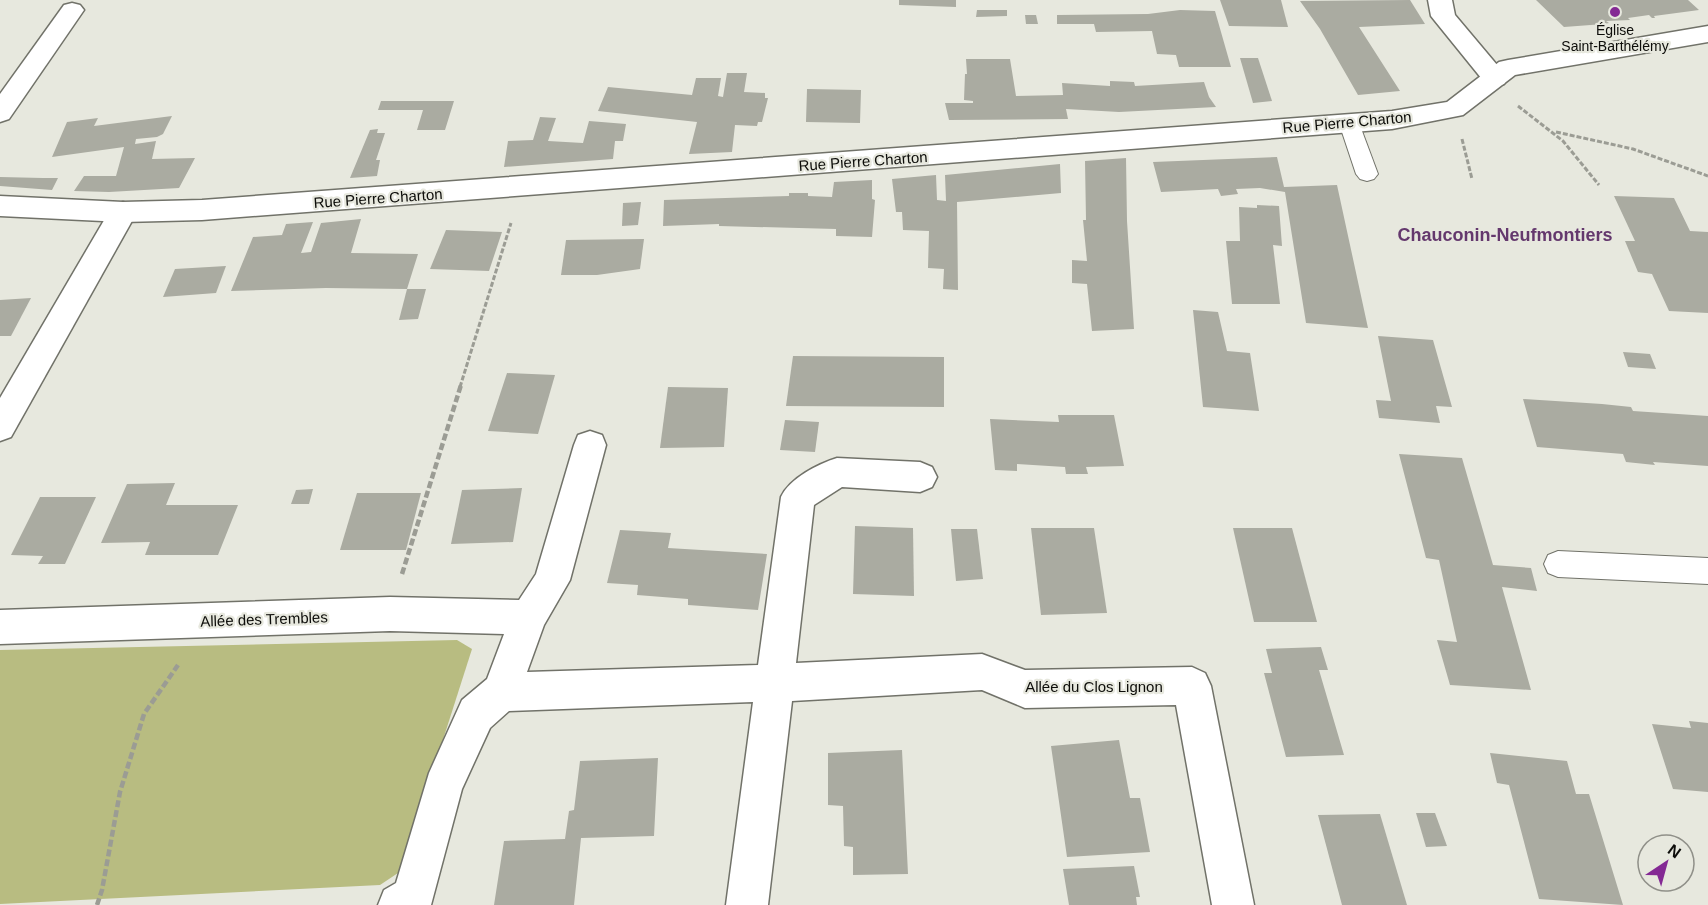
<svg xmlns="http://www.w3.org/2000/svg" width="1708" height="905" font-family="Arial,sans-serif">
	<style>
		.green { fill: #b8bc81 }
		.building { fill: #aaaba1 }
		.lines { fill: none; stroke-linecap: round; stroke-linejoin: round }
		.lane-casing { stroke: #717269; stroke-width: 2 }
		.street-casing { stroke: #717269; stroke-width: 3 }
		.secondary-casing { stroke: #717269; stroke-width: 3 }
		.path-far1 { stroke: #9b9c94; stroke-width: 3; stroke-dasharray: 5 2; stroke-linecap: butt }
		.path { stroke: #9b9c94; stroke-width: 4.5; stroke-dasharray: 7 3; stroke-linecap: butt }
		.lane { fill: #fff; fill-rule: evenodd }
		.street { fill: #fff; fill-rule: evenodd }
		.secondary { fill: #fff; fill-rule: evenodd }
		.poi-dot { fill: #842994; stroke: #e7e8de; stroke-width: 2 }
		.labels { text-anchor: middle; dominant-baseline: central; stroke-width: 4.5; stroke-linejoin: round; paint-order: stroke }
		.far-poi-label { font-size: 14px; fill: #0d0d0a; stroke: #e7e8de }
		.street-label { font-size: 15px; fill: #0d0d0a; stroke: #e7e8de }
		.quarter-label { font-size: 18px; font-weight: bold; fill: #64386d; stroke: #e7e8de }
	</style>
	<rect width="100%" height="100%" fill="#e7e8de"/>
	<polygon class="green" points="457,640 472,649 401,871 380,885 0,904 0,650"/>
	<g class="building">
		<polygon points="899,0 956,0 956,7 899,5"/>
		<polygon points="1220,0 1281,0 1288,27 1229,26"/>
		<polygon points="1410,0 1425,24 1359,27 1400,91 1358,95 1320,29 1300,1"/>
		<polygon points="1536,0 1688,0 1699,10 1654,16 1655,18 1652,18 1649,15 1628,18 1630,20 1606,21 1609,23 1604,24 1564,27"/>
		<polygon points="977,10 1007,10 1007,16 976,17"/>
		<polygon points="1180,10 1215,11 1231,67 1179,67 1176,55 1157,54 1152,31 1096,32 1094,24 1057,24 1057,15 1148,14"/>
		<polygon points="1025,15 1036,15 1038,24 1026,24"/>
		<polygon points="1240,58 1258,58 1272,101 1253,103"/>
		<polygon points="966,59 1010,59 1016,96 1063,95 1062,83 1110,86 1110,81 1134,82 1135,86 1204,82 1209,97 1216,107 1119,112 1066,109 1068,119 949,120 945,103 973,103 973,101 964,100 965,74 967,74"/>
		<polygon points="727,73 747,73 744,92 765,93 765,98 768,98 762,122 758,122 757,126 735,125 732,152 689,154 697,122 598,111 608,87 692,95 696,78 721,78 718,96 723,97"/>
		<polygon points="807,89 861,90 860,123 806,122"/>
		<polygon points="381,101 454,101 445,130 417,130 423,110 378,110"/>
		<polygon points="172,116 163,134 157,137 136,139 135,144 156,141 152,159 195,158 179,188 109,192 74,191 84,176 116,176 124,147 52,157 67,122 98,118 94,126"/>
		<polygon points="540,117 556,118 548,141 583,143 589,121 626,124 623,141 615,141 613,159 504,167 508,141 533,140"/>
		<polygon points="378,129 377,133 385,133 376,160 380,160 377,176 350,178 370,130"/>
		<polygon points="1277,157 1284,187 1337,185 1368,328 1306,323 1285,192 1260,188 1236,189 1238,194 1221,196 1218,189 1161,192 1153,162"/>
		<polygon points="1126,158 1127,221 1134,329 1092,331 1087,284 1072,283 1072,260 1087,261 1083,220 1086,220 1085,161"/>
		<polygon points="1060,164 1061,193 957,202 958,290 943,289 944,269 928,268 929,231 903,230 902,212 896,212 892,179 936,175 937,200 946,201 945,175"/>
		<polygon points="0,177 43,178 58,178 52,190 0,186"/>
		<polygon points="872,180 872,199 875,200 872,237 836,236 836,229 719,226 719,224 663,226 664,200 789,196 789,193 808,193 808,196 832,197 834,182"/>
		<polygon points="1614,196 1674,198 1690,231 1708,232 1708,313 1669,311 1652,274 1638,272 1625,241 1635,241"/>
		<polygon points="641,202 638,225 622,226 623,203"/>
		<polygon points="1257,205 1279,206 1282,246 1273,245 1280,304 1232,304 1226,241 1240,241 1239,207 1257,208"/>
		<polygon points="361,219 351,253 418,254 407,289 326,288 231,291 253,237 282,235 286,224 313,222 301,253 311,252 321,223"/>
		<polygon points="446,230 502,232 489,271 430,269"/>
		<polygon points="644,239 640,269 597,275 561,275 566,240"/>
		<polygon points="226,266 216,293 163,297 175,269"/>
		<polygon points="407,289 426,289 418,319 399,320"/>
		<polygon points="31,298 11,336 0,336 0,300"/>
		<polygon points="1193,310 1218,312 1227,351 1250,353 1259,411 1203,407"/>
		<polygon points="1378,336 1433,340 1452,407 1436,406 1440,423 1379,418 1376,400 1391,401"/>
		<polygon points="1623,352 1650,354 1656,369 1628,367"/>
		<polygon points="793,356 944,357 944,407 786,406"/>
		<polygon points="507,373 555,375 538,434 488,431"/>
		<polygon points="668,387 728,388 724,447 660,448"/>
		<polygon points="1523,399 1602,404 1631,407 1633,411 1708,416 1708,466 1653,462 1655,465 1626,462 1623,454 1537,447"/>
		<polygon points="1058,415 1114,415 1124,466 1086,467 1088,474 1066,474 1065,467 1017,464 1017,471 995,470 990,419 1059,422"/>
		<polygon points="785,420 819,422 815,452 780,450"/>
		<polygon points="1399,454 1462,458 1493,565 1531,568 1537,591 1502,587 1531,690 1450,685 1437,640 1457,642 1439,560 1426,558"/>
		<polygon points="175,483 166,505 238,505 218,555 145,555 150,542 101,543 127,484"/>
		<polygon points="522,488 513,542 451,544 462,490"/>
		<polygon points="313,489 309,504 291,504 296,490"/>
		<polygon points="357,493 421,493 406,550 340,550"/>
		<polygon points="40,497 96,497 65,564 38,564 43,556 11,555"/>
		<polygon points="855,526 913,528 914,596 853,594"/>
		<polygon points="1031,528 1094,528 1107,613 1041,615"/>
		<polygon points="1233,528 1292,528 1317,622 1254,622"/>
		<polygon points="951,529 977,529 983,579 956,581"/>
		<polygon points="620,530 671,533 668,548 767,554 758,610 688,605 688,599 637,595 638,585 607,583"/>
		<polygon points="1321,647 1328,670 1319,670 1344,755 1286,757 1264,673 1272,673 1266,649"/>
		<polygon points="1689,721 1708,723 1708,792 1673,789 1652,724 1691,728"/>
		<polygon points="1119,740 1130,798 1140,798 1150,852 1067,857 1051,746"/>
		<polygon points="902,750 908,874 853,875 853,847 844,846 843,806 828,805 828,753"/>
		<polygon points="1490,753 1567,761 1576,794 1589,794 1623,905 1539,899 1509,785 1497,783"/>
		<polygon points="658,758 654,836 581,838 574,905 494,905 504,841 565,839 569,811 574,810 580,761"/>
		<polygon points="1416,813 1435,813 1447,846 1426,847"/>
		<polygon points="1380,814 1407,905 1342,905 1318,815"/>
		<polygon points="1134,866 1140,897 1136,897 1137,905 1069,905 1063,869"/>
	</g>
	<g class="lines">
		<g class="lane-casing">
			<g id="lane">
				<polygon points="1349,116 1356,118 1359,123 1378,174 1374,179 1367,181 1360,179 1356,174 1339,123 1342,118"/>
				<polygon points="1558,551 1708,558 1708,584 1558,577 1548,573 1544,564 1548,555"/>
			</g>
		</g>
		<g class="street-casing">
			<g id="street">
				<polygon points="1428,0 1452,0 1455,15 1508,78 1504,84 1495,86 1486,84 1435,21 1431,16"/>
				<polygon points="72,3 80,5 84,10 9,119 0,122 0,94 64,5"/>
				<polygon points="123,202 133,205 137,212 11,437 0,441 0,398 113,205"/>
				<path d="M 590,431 L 602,435 L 606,445 L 570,580 L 544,625 L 527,672 L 758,665 L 781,497 C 790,478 818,464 837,458 L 920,462 L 932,467 L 937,477 L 932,487 L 920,492 L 842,487 L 814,505 L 796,663 L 982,654 L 1025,670 L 1192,667 L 1205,673 L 1211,686 L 1254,905 L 1212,905 L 1176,705 L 1025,708 L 982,690 L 792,701 L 768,905 L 726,905 L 753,702 L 509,711 L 490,728 L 462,789 L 431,905 L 378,905 L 384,890 L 396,883 L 429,773 L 462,700 L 487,679 L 504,634 L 390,631 L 0,644 L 0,610 L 390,597 L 519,600 L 536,574 L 574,445 L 578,435 Z"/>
			</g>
		</g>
		<g class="secondary-casing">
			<polygon id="secondary" points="1708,26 1708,42 1515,75 1463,115 1392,129 202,220 123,222 0,216 0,196 123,202 202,200 1392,111 1447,102 1499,62 1508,60"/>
		</g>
		<g class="path-far1">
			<polyline points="1518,106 1563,141 1599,185"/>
			<polyline points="1556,132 1633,149 1708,176"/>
			<polyline points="1462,139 1472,179"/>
			<polyline points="460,387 511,223"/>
		</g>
		<g class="path">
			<polyline points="402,574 461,385"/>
			<polyline points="97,905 102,890 120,792 144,714 178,665"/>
		</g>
		<use href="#lane" class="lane"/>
		<use href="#street" class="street"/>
		<use href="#secondary" class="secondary"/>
	</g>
	<circle class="poi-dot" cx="1615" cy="12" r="6"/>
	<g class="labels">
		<g class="far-poi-label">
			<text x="1615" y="30">Église<tspan x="1615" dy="16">Saint-Barthélémy</tspan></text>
		</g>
		<g class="street-label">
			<text transform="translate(1347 122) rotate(-5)">Rue Pierre Charton</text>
			<text transform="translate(863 161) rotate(-4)">Rue Pierre Charton</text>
			<text transform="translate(378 198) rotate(-4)">Rue Pierre Charton</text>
			<text transform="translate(264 619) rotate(-2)">Allée des Trembles</text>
			<text x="1094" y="686">Allée du Clos Lignon</text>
		</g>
		<g class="quarter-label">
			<text x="1505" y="235">Chauconin-Neufmontiers</text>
		</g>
	</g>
	<g transform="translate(1666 863) rotate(36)"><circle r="28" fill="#e7e8de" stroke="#909089" stroke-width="1.5"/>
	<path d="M0-4.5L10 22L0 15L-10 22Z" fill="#842994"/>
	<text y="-9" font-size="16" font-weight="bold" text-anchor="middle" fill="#0d0d0a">N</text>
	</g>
</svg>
